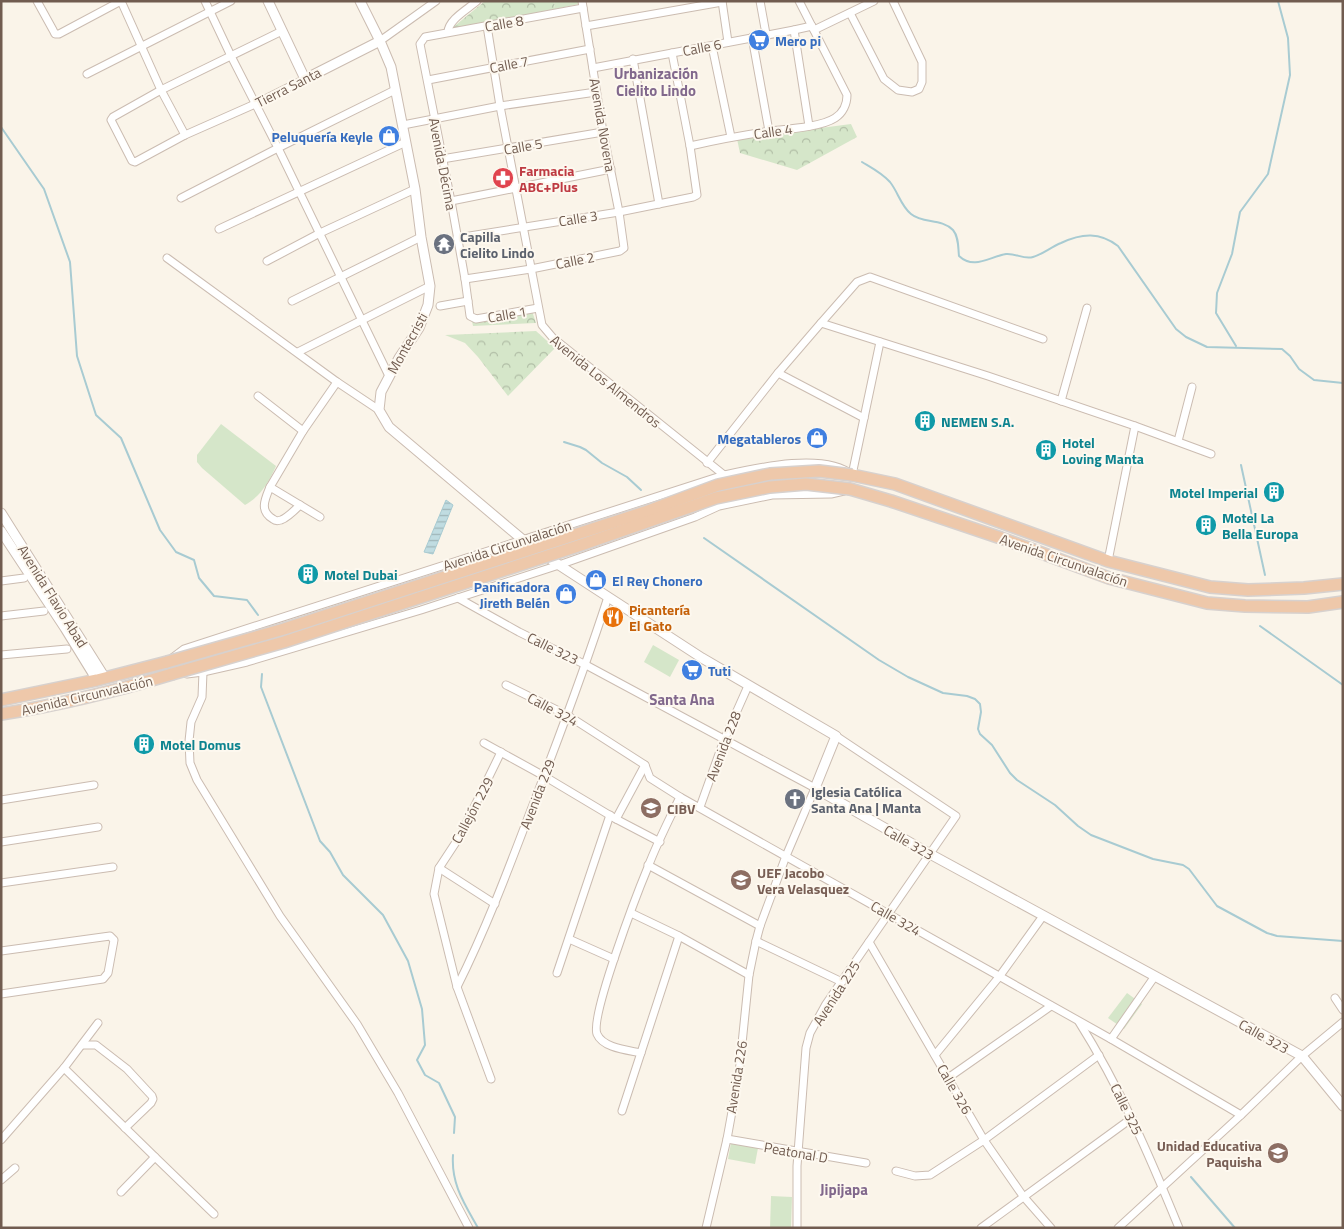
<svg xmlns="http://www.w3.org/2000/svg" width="1344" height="1229" font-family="'Titillium Web',sans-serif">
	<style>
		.grass { fill: #d5e6c9 }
		.park { fill: url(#park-crowns) }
		.water { fill: url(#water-rules); stroke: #a8cbd2 }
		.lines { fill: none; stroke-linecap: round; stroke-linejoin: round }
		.stream { stroke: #a8cbd2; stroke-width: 2 }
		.minor-casing { stroke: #cbbcb1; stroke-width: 9 }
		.tertiary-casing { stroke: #cbbcb1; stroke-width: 11 }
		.trunk-casing { stroke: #d7d1ce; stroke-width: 14 }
		.minor { stroke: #fff; stroke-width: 7 }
		.tertiary { stroke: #fff; stroke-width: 9 }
		.trunk { stroke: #eec8aa; stroke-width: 11 }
		.trunk-bridge-casing { stroke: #d7d1ce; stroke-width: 14; stroke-linecap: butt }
		.trunk-bridge { stroke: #eec8aa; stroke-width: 11 }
		.labels { text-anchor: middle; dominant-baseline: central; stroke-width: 4; stroke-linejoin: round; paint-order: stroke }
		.street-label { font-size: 14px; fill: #715c50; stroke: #fdf8ef }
		.shop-label { font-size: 14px; font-weight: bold; fill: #366cbe; stroke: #fdf8ef; text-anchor: start }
		.health-label { font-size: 14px; font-weight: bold; fill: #be3a42; stroke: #fdf8ef; text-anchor: start }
		.worship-label { font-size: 14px; font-weight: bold; fill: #5b616d; stroke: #fdf8ef; text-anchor: start }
		.culture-label { font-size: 14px; font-weight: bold; fill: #0d838f; stroke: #fdf8ef; text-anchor: start }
		.food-label { font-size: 14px; font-weight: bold; fill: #c56008; stroke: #fdf8ef; text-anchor: start }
		.education-label { font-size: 14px; font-weight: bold; fill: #785e54; stroke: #fdf8ef; text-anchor: start }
		.neighbourhood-label { font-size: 15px; font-weight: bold; fill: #81688c; stroke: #fdf8ef }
	</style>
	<defs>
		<pattern id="park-crowns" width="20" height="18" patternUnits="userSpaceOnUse" patternTransform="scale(1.25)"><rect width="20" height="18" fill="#d5e6c9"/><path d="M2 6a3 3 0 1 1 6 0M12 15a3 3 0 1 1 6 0" fill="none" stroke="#b1bea6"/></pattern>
		<pattern id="water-rules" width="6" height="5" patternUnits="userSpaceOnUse" patternTransform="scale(1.25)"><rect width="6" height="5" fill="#c0dce1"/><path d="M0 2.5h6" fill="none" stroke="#a0b6b9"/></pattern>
	</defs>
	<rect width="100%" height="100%" fill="#faf4e9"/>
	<g class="grass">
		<polygon points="554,1 579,1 579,4 555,9"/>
		<path d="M 221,424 L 276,466 C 269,482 260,497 245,505 L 202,468 L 197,462 L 197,455 Z"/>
		<polygon points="653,645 679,660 670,677 644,662"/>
		<polygon points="1127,993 1142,1004 1124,1029 1108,1018"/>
		<polygon points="731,1143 758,1148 755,1164 728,1159"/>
		<polygon points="771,1196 792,1197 791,1228 770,1228"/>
	</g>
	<g class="park">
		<polygon points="485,1 554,1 555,9 451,29"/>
		<polygon points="851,124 857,137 797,170 740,153 737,139"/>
		<polygon points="532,311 536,323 473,326 472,321"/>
		<polygon points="536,331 555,348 508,396 478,357 465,343 445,335"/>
	</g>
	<polygon class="water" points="446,500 453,505 433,554 424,552"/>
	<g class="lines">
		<g class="stream">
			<polyline points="1,127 44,189 70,262 77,356 96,415 121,438 160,530 176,552 194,560 199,578 214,596 247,600 258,615"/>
			<path d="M 862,162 C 872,168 882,173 890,182 C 898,192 901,206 911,214 C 923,224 941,218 953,230 C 959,237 958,248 959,256 C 974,270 989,257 1006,254 C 1016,253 1024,260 1033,257 C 1043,254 1051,247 1061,243 C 1082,233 1100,232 1118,246 L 1176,329 L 1186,337 L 1207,347 L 1282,349 L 1290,356 L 1299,369 L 1314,380 L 1343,383"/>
			<polyline points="1236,346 1216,313 1217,293 1232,254 1240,212 1268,174 1290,75 1288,38 1278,1"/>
			<polyline points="564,442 580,447 586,450 602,463 627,477 641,490"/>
			<polyline points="1241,465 1265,575"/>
			<polyline points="704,538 879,660 908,677 943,693 967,696 975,699 980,704 981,712 978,729 980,734 992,745 1010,773 1017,780 1055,805 1078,826 1091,835 1153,859 1183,865 1189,869 1217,906 1267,933 1277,936 1343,941"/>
			<polyline points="1260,626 1343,685"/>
			<polyline points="262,674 261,687 320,841 330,852 343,875 383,915 408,961 422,1009 425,1045 417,1060 425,1075 439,1083 455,1117 454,1133"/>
			<path d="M 453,1155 C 451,1184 464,1203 478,1228"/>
			<polyline points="1191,1177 1235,1228"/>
		</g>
		<g class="minor-casing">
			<g id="minor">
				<polyline points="37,1 53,30 55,34 59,34 121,1"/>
				<polyline points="121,1 161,90 185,135"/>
				<polyline points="205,1 231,56 278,148 389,376"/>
				<polyline points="722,1 728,42"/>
				<polyline points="760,1 766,34"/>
				<polyline points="850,13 884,79 898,90 912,92 919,89 922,82 922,62 893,1"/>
				<polyline points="487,26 500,106 542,325 553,338 724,475"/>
				<polyline points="586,26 722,2"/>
				<polyline points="794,30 809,126"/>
				<polyline points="814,30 874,1"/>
				<polyline points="282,31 161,90 113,117 111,120 132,161 135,162 185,135 255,104 305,79"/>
				<path d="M 448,32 C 448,20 468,9 477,1"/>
				<polyline points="752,37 769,131"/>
				<polyline points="380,41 436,1"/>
				<polyline points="712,46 731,137"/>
				<polyline points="633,59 659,204"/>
				<polyline points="593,68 794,30 812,26"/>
				<polyline points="87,74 231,1"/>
				<polyline points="428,80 590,49"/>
				<polyline points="403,125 500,106 596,92"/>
				<path d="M 690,146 C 717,140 743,135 771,131 C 788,129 821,127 835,118 C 843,113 847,104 847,95 L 799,1"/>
				<polyline points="442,159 603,132"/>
				<polyline points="181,198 278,148 395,90"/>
				<polyline points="451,201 611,169"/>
				<polyline points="219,229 406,142"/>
				<polyline points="457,238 619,212 693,197 697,195 690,146 672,53"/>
				<polyline points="167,258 337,382 379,410"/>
				<polyline points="267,261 320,233 415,189"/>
				<polyline points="465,279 531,269 620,251 624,248 619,212 603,132 582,1"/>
				<polyline points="292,301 421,237"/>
				<polyline points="440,306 468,301"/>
				<polyline points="538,308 476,319 470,316 465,279 451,201 420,44 425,37 583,8"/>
				<polyline points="821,323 857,282 870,277 1043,339"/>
				<polyline points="298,352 430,286"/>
				<polyline points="778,373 864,418"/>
				<polyline points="258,396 303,431"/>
				<polyline points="1061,401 1087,308"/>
				<polyline points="1135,426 1211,454"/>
				<polyline points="1178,441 1192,387"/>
				<polyline points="707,463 778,373 821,323 988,376 1135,426 1108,561"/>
				<path d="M 270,487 C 265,499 259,511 273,519 C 276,521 277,521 281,520 C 287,518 295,510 300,505"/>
				<polyline points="320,517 270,487 303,431 337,382"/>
				<polyline points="1,581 24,578"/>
				<polyline points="458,598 519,632 586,665 815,788 786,856 760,926 756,941 749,975 739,1073 727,1139 706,1228"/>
				<polyline points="1,616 44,611"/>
				<polyline points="1,655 67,649"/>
				<path d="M 172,658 L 184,649 L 724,475 C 756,468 825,452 852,475 L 880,342"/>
				<polyline points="203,672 202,697 191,722 189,741 190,763 197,780 280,916 357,1024 398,1093 469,1228"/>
				<polyline points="187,674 203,672 247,662 421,610 559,565 695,517 719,506 772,495 831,494 844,491"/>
				<polyline points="506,685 567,715 645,765 650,778 680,797 1111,1039 1241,1115"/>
				<polyline points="484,743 544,776 616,819 660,842"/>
				<polyline points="1,800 94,785"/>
				<polyline points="700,807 724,740 748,686"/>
				<polyline points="616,819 645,765"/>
				<polyline points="1,842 98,827"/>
				<polyline points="648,865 760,926"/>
				<polyline points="439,868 495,904"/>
				<polyline points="1,883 113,867"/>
				<polyline points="631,913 679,936 749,975"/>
				<polyline points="569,939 614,959"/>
				<polyline points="756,941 842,982"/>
				<polyline points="869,942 984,1140 1023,1196 1051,1228"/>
				<polyline points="1,951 110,936 114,940 108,973 103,979 1,994"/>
				<polyline points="557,973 610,815"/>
				<path d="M 457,987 C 485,931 507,873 529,815 C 557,743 584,671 608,597"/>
				<polyline points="1335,998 1343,1010"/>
				<path d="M 1079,1022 C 1120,1087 1150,1157 1179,1228"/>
				<polyline points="1111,1039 1155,976"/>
				<polyline points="82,1045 96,1045 127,1069 152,1096 153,1099 151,1103 125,1128"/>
				<path d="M 641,1053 C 627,1050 603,1048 597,1034 C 590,1016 638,891 648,867 C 657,843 669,820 680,797"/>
				<polyline points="935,1055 999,977 1043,916"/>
				<polyline points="64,1068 155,1157 121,1192"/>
				<polyline points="948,1078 1051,1006"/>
				<polyline points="491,1079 457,987 434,894 439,868 460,836 501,752"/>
				<polyline points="622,1111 679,936"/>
				<polyline points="727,1139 866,1163"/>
				<polyline points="1,1140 64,1068 98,1023"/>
				<polyline points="155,1157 214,1214"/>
				<polyline points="896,1171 915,1176 930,1175 984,1140 1099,1055"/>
				<polyline points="1,1180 15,1168"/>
				<polyline points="797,1228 797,1166 806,1048 810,1033 826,1004 956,816 836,736"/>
				<polyline points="981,1228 1132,1118"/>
				<polyline points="1118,1228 1241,1115 1302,1056 1343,1022"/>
			</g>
		</g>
		<g class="tertiary-casing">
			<g id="tertiary">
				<polyline points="268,1 305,79 380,41"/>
				<polyline points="360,1 380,41 391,67 415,189 421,237 430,286 428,305 419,328 399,358 381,392 379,410 389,427 523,540 559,565 702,658 836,736 815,788 930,854 1302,1056 1343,1106"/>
				<polyline points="1,513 105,678"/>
				<polyline points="1,531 65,628 97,680"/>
			</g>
		</g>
		<g class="trunk-casing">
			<g id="trunk">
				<polyline points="852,475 895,484 1108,561 1210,587 1248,590 1304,588 1343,584"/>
				<polyline points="850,489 891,501 1001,538 1109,578 1207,603 1245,606 1308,607 1343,602"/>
				<polyline points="1,700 97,680 167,662"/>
				<path d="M 1,714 C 59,705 116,691 172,674"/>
			</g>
		</g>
		<use href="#minor" class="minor"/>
		<use href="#tertiary" class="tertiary"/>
		<use href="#trunk" class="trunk"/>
		<g class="trunk-bridge-casing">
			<g id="trunk-bridge">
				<polyline points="167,662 284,629 648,511 718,485 770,474 819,471 852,475"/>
				<polyline points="172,674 284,642 581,545 716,498 770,487 806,484 850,489"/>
			</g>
		</g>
		<use href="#trunk-bridge" class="trunk-bridge"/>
	</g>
	<defs>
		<g id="supermarket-disc" transform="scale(1.125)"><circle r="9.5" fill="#3f7fe0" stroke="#fdf8ef"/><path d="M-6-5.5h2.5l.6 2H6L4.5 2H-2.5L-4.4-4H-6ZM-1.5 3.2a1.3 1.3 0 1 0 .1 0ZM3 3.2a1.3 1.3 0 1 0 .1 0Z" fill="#fff"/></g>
		<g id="shop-disc" transform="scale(1.125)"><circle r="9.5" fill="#3f7fe0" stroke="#fdf8ef"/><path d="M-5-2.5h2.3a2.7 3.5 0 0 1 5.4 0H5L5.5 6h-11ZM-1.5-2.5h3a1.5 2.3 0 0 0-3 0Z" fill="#fff"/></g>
		<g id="pharmacy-disc" transform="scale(1.125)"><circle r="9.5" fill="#e0444e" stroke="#fdf8ef"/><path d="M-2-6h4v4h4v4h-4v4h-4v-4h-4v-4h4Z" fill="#fff"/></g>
		<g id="temple-disc" transform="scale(1.125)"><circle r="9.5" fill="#6b7280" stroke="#fdf8ef"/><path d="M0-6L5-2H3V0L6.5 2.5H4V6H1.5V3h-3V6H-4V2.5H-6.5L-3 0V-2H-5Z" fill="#fff"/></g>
		<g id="building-disc" transform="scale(1.125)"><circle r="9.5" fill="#0f9aa8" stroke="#fdf8ef"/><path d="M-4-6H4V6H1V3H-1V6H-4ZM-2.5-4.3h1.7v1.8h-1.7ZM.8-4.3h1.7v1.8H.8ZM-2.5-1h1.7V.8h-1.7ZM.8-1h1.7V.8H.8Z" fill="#fff"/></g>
		<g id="restaurant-disc" transform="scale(1.125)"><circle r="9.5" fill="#e8710a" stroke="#fdf8ef"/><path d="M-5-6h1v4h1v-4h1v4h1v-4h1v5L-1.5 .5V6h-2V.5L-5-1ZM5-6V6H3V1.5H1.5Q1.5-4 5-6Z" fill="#fff"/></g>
		<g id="church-disc" transform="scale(1.125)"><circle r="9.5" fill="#6b7280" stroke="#fdf8ef"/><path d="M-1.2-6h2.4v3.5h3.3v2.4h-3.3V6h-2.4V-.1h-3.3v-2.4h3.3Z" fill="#fff"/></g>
		<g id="school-disc" transform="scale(1.125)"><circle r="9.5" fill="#8d6e63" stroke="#fdf8ef"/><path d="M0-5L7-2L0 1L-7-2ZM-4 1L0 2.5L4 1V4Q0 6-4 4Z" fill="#fff"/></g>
	</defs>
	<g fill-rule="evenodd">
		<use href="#supermarket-disc" x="759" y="40"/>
		<use href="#shop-disc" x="389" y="136"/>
		<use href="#pharmacy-disc" x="503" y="178"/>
		<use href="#temple-disc" x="444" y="244"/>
		<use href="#building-disc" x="925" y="421"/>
		<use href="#shop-disc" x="817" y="438"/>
		<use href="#building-disc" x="1046" y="450"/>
		<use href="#building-disc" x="1274" y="492"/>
		<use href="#building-disc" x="1206" y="525"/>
		<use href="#building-disc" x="308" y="574"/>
		<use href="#shop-disc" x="596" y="580"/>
		<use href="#shop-disc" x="566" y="594"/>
		<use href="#restaurant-disc" x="613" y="617"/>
		<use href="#supermarket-disc" x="692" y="670"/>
		<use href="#building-disc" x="144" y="744"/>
		<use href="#church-disc" x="795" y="799"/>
		<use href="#school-disc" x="651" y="808"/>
		<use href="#school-disc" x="741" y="880"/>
		<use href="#school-disc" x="1278" y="1153"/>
	</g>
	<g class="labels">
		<g class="street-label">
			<text transform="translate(504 23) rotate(-10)">Calle 8</text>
			<text transform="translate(702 47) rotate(-11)">Calle 6</text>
			<text transform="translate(509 64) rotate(-11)">Calle 7</text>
			<text transform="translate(288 87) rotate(-27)">Tierra Santa</text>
			<text transform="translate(603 125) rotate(80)">Avenida Novena</text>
			<text transform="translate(773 131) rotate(-8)">Calle 4</text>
			<text transform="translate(523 146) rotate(-10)">Calle 5</text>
			<text transform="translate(443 164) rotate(79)">Avenida Décima</text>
			<text transform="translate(578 218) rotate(-9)">Calle 3</text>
			<text transform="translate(575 260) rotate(-11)">Calle 2</text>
			<text transform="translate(507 314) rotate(-10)">Calle 1</text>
			<text transform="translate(407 343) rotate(-61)">Montecristi</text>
			<text transform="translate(606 381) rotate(39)">Avenida Los Almendros</text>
			<text transform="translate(507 545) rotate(-18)">Avenida Circunvalación</text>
			<text transform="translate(1064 560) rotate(19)">Avenida Circunvalación</text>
			<text transform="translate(53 596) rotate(58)">Avenida Flavio Abad</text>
			<text transform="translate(553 648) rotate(26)">Calle 323</text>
			<text transform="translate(87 695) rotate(-13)">Avenida Circunvalación</text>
			<text transform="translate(553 709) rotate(28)">Calle 324</text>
			<text transform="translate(723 746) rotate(-69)">Avenida 228</text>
			<text transform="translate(537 794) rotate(-69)">Avenida 229</text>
			<text transform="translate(472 810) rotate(-62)">Callejón 229</text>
			<text transform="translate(909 842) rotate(30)">Calle 323</text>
			<text transform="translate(896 918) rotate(30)">Calle 324</text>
			<text transform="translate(836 993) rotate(-57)">Avenida 225</text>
			<text transform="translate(1264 1036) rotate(29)">Calle 323</text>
			<text transform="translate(736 1077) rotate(-81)">Avenida 226</text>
			<text transform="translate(955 1089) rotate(60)">Calle 326</text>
			<text transform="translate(1127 1109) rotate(64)">Calle 325</text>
			<text transform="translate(796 1152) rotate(10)">Peatonal D</text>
		</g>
		<g class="shop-label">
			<text x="775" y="40">Mero pi</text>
			<text x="373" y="136" text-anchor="end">Peluquería Keyle</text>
			<text x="801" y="438" text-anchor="end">Megatableros</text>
			<text x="612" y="580">El Rey Chonero</text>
			<text x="550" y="586" text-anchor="end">Panificadora<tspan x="550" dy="16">Jireth Belén</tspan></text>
			<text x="708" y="670">Tuti</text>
		</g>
		<g class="health-label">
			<text x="519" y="170">Farmacia<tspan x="519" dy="16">ABC+Plus</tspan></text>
		</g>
		<g class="worship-label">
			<text x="460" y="236">Capilla<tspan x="460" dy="16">Cielito Lindo</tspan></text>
			<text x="811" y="791">Iglesia Católica<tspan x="811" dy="16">Santa Ana | Manta</tspan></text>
		</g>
		<g class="culture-label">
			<text x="941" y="421">NEMEN S.A.</text>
			<text x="1062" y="442">Hotel<tspan x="1062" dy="16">Loving Manta</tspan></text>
			<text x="1258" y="492" text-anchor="end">Motel Imperial</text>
			<text x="1222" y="517">Motel La<tspan x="1222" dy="16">Bella Europa</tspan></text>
			<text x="324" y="574">Motel Dubai</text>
			<text x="160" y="744">Motel Domus</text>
		</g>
		<g class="food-label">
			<text x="629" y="609">Picantería<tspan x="629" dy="16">El Gato</tspan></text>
		</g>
		<g class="education-label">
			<text x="667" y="808">CIBV</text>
			<text x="757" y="872">UEF Jacobo<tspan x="757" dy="16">Vera Velasquez</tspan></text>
			<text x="1262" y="1145" text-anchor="end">Unidad Educativa<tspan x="1262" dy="16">Paquisha</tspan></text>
		</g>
		<g class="neighbourhood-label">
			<text x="656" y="73">Urbanización<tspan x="656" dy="17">Cielito Lindo</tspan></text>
			<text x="682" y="699">Santa Ana</text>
			<text x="844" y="1189">Jipijapa</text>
		</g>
	</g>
	<rect width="1344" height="1229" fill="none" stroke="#715c50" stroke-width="5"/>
</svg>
